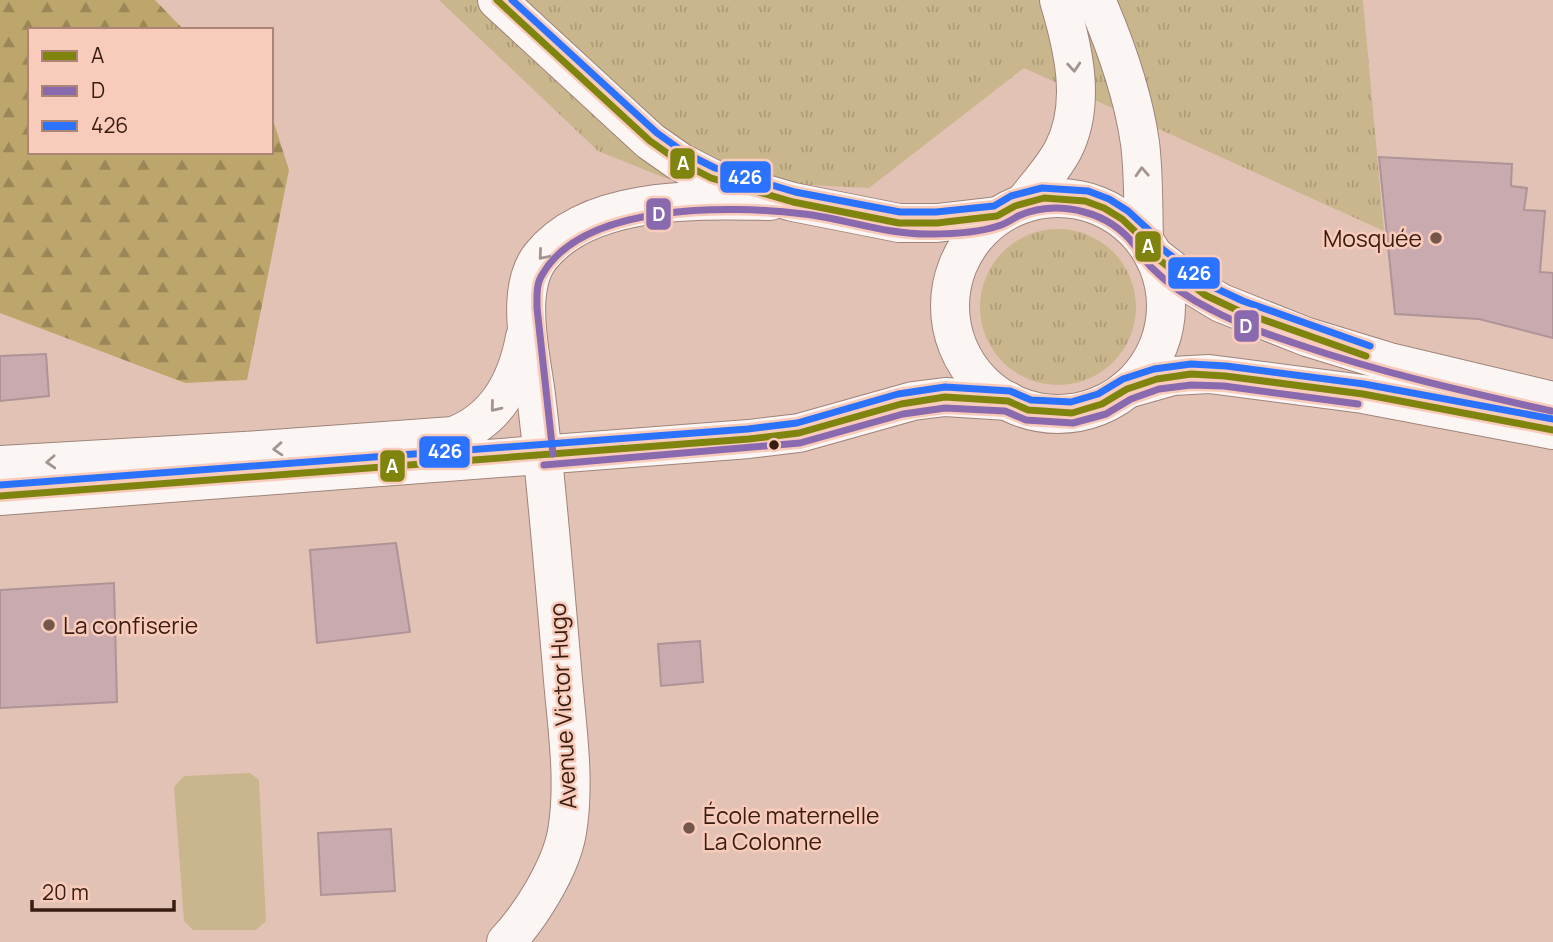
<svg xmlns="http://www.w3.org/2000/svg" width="1553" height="942" font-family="Manrope,sans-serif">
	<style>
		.grass { fill: url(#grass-tufts) }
		.forest { fill: url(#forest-firs) }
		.park { fill: #cab68c }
		.building { fill: #c9aaaf; stroke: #ae9496; stroke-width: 2 }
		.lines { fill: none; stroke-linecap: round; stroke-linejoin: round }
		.minor-casing { stroke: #9f847a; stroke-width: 40 }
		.tertiary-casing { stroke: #9f847a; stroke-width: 40 }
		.secondary-casing { stroke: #9f847a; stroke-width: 40 }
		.minor { stroke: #fbf6f4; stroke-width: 38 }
		.tertiary { stroke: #fbf6f4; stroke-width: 38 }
		.secondary { stroke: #fbf6f4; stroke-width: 38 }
		.bus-1-casing { stroke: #f9cbba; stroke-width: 12 }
		.bus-2-casing { stroke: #f9cbba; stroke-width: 12 }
		.bus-3-casing { stroke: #f9cbba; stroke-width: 12 }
		.bus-1 { stroke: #7f840e; stroke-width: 7 }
		.bus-2 { stroke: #8a6aae; stroke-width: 7 }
		.bus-3 { stroke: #2b73ff; stroke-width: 7 }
		.oneway { stroke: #a3948e }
		.poi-dot { fill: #74564b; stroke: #f9cbba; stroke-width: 2.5 }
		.bus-dot { fill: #381c12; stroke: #f9cbba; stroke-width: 2.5 }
		.labels { text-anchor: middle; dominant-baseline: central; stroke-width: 5; stroke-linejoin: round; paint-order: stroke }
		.poi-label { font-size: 23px; fill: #381c12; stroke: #f9cbba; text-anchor: start }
		.street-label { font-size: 23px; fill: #381c12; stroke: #f9cbba }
		.line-badge { stroke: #f9cbba; stroke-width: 2.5 }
		.badge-label { font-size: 19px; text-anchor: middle; font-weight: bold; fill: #fff }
	</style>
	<defs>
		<pattern id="grass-tufts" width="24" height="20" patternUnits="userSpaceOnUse" patternTransform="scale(1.75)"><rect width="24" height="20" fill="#cab68c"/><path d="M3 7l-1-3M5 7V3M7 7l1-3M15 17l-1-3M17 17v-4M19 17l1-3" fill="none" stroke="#ae9c78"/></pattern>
		<pattern id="forest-firs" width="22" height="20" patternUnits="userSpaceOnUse" patternTransform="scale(1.75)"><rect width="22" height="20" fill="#bda66c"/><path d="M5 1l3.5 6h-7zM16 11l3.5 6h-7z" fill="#9b8657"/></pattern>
	</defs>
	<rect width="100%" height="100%" fill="#e3c2b6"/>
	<g class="grass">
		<polygon points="439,0 1363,0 1384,231 1024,68 869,188 665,178 598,151"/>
		<circle cx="1058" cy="307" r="78"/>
	</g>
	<polygon class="forest" points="0,0 155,0 184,30 30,30 30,152 271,152 271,120 274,123 289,170 247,380 185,383 0,313"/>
	<polygon class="park" points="250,773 259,780 266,921 256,930 193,930 184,921 174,787 184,776"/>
	<g class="building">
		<polygon points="1379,157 1512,164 1511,186 1527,188 1524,210 1545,211 1540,272 1553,273 1553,338 1479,319 1395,314"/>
		<polygon points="46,354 49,396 0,401 0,356"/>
		<polygon points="396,543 410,632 317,643 310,550"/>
		<polygon points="114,583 117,702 0,708 0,590"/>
		<polygon points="700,641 703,682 661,686 658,644"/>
		<polygon points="391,829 395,891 321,895 318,833"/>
	</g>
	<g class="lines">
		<g class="minor-casing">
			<g id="minor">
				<path d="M 0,465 L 260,450 L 453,436 C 497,420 517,381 525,337"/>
				<path d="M 506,942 C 531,916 561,867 567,832 C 576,779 566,722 562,668 C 554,577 547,486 536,395 C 531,355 514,289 541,256 C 590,195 701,200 770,201"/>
			</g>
		</g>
		<g class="tertiary-casing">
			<g id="tertiary">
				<path d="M 1096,0 C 1116,46 1133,94 1140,143 C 1144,175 1143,208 1144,240"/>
				<path d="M 1024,203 C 1037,186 1053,169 1063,150 C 1087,104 1073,47 1059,0"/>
			</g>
		</g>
		<g class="secondary-casing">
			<g id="secondary">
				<polyline points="497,0 650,141 680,162 711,178 793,202 899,223 937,223 997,216"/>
				<circle cx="1058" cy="306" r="108"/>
				<polyline points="1153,255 1193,286 1221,303 1307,337 1389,362 1553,401"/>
				<polyline points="1127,389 1173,376 1209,374 1363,394 1553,430"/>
				<polyline points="0,496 749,439 799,433 913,401 945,397 1008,401"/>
			</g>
		</g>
		<use href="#minor" class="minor"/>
		<use href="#tertiary" class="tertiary"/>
		<use href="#secondary" class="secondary"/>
		<g class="bus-1-casing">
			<g id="bus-1">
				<polyline points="497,0 650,141 680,162 711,178 793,202 899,223 937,223 997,216 1015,206 1044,198 1085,201 1104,208 1122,219 1144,240 1153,255 1205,295 1239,311 1366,356"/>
				<polyline points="0,496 749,439 799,433 901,404 945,397 1008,401 1028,410 1072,413 1102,404 1127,389 1157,379 1191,374 1225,376 1363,394 1553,430"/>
			</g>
		</g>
		<g class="bus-2-casing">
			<g id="bus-2">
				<path d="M 553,454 L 537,308 C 537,297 536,284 542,275 C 583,202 732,205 804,214 C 847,219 887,235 931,234 C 954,234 977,233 998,226 C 1006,224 1011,220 1018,216 C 1039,207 1062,206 1084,212 C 1104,217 1123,229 1135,246 C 1141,253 1145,261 1152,268 C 1169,285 1190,299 1212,310 C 1240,325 1270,335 1300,345 C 1382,373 1467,392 1551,411"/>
				<polyline points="544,465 800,443 903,414 945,408 1005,411 1026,420 1073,423 1106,414 1131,399 1159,389 1191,385 1224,386 1358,404"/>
			</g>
		</g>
		<g class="bus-3-casing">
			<g id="bus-3">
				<polyline points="512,0 657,133 685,153 715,168 795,192 900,212 936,212 994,206 1011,196 1042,188 1088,191 1109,199 1128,211 1152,233 1161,248 1211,286 1243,301 1370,346"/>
				<polyline points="0,485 748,429 797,423 898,394 945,387 1010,391 1031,400 1071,402 1098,394 1123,379 1154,369 1191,364 1226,366 1364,384 1553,419"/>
			</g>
		</g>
		<use href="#bus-1" class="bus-1"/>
		<use href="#bus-2" class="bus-2"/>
		<use href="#bus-3" class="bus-3"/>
	</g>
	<defs><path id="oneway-chevron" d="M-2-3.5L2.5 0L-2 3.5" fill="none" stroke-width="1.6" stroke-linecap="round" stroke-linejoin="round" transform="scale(1.75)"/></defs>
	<g class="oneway">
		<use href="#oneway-chevron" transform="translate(1074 67) rotate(85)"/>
		<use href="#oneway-chevron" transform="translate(1142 172) rotate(-93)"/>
		<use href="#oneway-chevron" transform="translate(543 255) rotate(130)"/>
		<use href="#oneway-chevron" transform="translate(495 407) rotate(129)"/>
		<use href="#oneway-chevron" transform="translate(278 449) rotate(176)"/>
		<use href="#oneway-chevron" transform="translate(51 462) rotate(177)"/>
	</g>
	<g class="poi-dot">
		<circle cx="1436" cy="238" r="7"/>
		<circle cx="49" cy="625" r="7"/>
		<circle cx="689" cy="828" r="7"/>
	</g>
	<circle class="bus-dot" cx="774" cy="445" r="6"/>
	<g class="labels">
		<g class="poi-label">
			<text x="1422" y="238" text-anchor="end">Mosquée</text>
			<text x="63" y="625">La confiserie</text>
			<text x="703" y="815">École maternelle<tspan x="703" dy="26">La Colonne</tspan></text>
		</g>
		<g class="street-label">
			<text transform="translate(562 706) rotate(-93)">Avenue Victor Hugo</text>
		</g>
	</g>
	<g class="line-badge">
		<rect x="669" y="147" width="27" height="33" rx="7" fill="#7f840e"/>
		<rect x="719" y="160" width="53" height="34" rx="7" fill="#2b73ff"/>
		<rect x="645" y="197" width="27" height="34" rx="7" fill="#8a6aae"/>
		<rect x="1134" y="230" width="28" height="33" rx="7" fill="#7f840e"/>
		<rect x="1167" y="256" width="54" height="34" rx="7" fill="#2b73ff"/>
		<rect x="1233" y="309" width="27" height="34" rx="7" fill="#8a6aae"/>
		<rect x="418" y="435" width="53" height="34" rx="7" fill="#2b73ff"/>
		<rect x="379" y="449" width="27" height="34" rx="7" fill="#7f840e"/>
	</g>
	<g class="badge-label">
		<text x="683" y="170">A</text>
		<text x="745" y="184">426</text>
		<text x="659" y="221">D</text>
		<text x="1148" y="253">A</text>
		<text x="1194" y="280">426</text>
		<text x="1246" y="333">D</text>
		<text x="445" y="458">426</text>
		<text x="392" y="473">A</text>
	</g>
	<rect x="28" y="28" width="245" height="126" fill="#f9cbba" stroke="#ac8577" stroke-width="2"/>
	<rect x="42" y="51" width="35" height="10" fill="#7f840e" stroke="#ac8577" stroke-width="2"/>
	<text x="91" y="63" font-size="21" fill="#381c12">A</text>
	<rect x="42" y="86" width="35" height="10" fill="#8a6aae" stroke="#ac8577" stroke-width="2"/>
	<text x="91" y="98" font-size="21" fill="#381c12">D</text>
	<rect x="42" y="121" width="35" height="10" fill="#2b73ff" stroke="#ac8577" stroke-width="2"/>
	<text x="91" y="133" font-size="21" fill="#381c12">426</text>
	<path d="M32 900v10h142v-10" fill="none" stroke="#381c12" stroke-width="3.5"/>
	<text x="42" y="900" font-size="21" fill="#381c12" stroke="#f9cbba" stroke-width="5" paint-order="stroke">20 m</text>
</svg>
